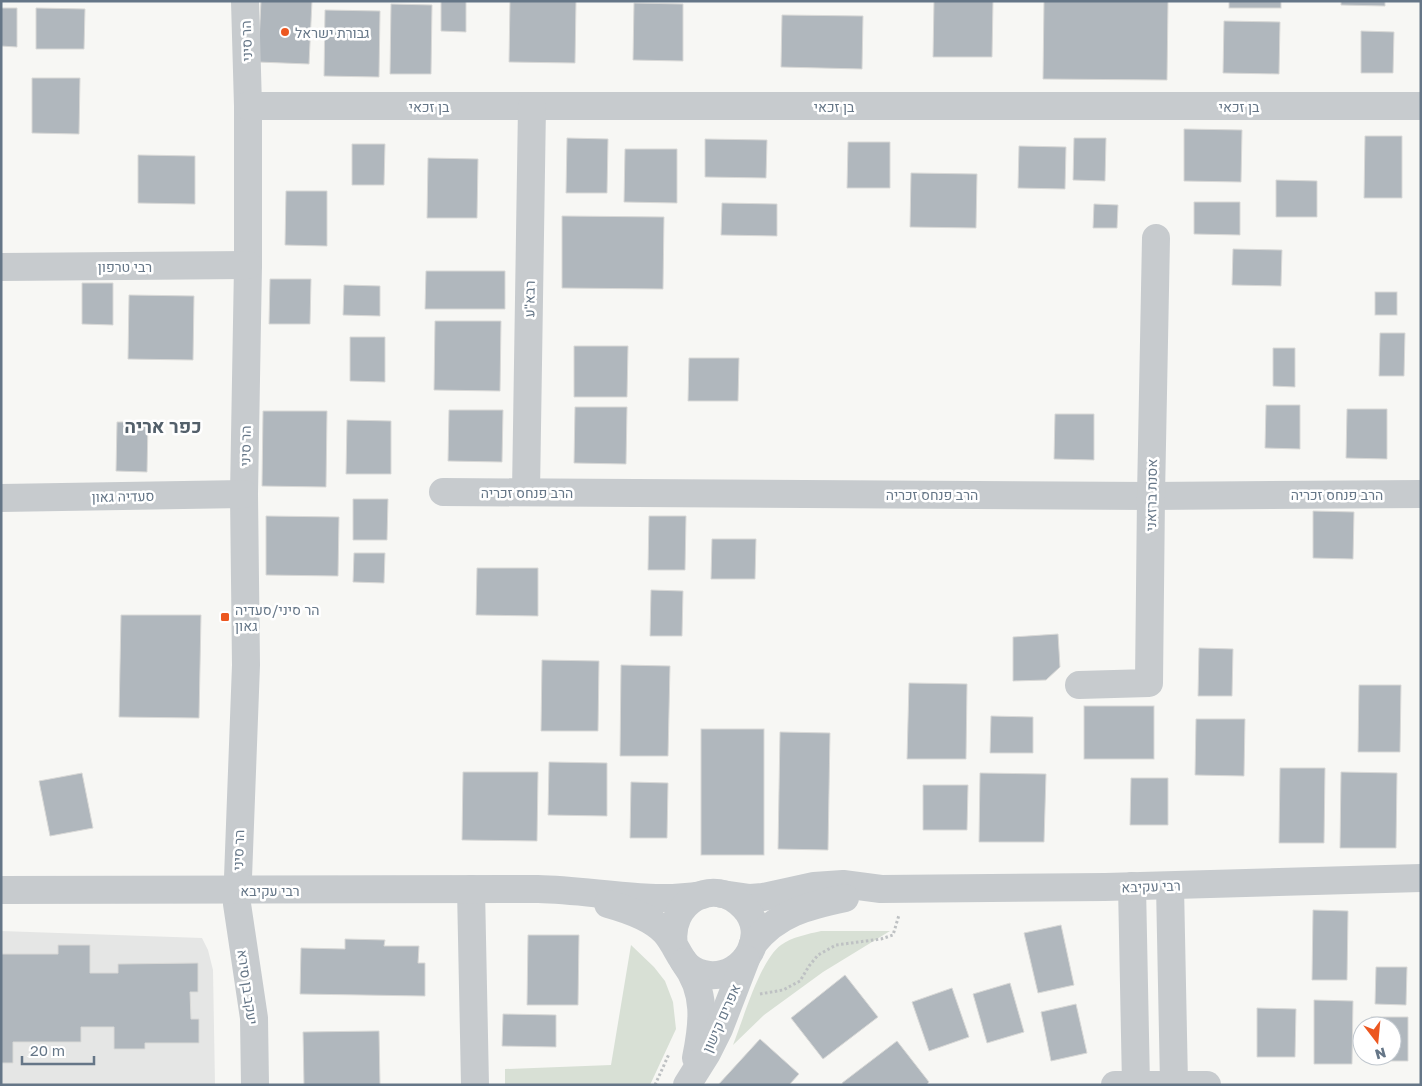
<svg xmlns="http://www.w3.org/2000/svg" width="1422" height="1086" font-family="'Golos Text',Heebo,sans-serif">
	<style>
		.built { fill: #e5e6e5 }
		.green { fill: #d8e0d5 }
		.building { fill: #b0b7bd; stroke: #d9d9d7 }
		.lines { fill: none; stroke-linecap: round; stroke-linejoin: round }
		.path { stroke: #bec1c3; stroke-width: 3; stroke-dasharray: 2.5 2.5; stroke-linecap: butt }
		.minor { stroke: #c7cbce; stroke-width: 28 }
		.poi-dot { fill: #ec5720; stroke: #fff; stroke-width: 2 }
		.labels { text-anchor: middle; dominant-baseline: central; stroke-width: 5; stroke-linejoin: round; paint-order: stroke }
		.poi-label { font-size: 14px; fill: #657687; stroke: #fff; text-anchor: start }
		.street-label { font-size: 14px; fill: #657687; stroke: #fff }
		.district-label { font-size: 19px; font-weight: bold; fill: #53606b; stroke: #fff }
	</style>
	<rect width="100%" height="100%" fill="#f7f7f4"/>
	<polygon class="built" points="1,931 202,938 208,950 213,970 215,1085 1,1085"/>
	<g class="green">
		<path d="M 821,931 L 890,931 L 823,972 L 764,1015 L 733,1045 C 743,1020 760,960 781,945 C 792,937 808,934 821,931 Z"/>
		<polygon points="631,945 654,967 665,981 673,1002 676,1029 650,1085 505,1085 505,1069 611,1065"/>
	</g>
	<g class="building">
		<polygon points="261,1 312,1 309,64 258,62"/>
		<polygon points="441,1 466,1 466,32 441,31"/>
		<polygon points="510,1 576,1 575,63 509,62"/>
		<polygon points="934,1 993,1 992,57 933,57"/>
		<polygon points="1044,1 1168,1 1167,80 1043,79"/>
		<rect x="1229" y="1" width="52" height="7"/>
		<polygon points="1341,1 1385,1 1385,6 1341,5"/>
		<polygon points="634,3 683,4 683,61 633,60"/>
		<polygon points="391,4 432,5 431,74 390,74"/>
		<polygon points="1,8 17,8 17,47 1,46"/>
		<polygon points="36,8 85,9 84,49 36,49"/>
		<polygon points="325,10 380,11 379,77 324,76"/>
		<polygon points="782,15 863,16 862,69 781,67"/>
		<polygon points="1224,21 1280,22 1279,74 1223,73"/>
		<polygon points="1361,31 1394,32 1393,73 1361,73"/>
		<polygon points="32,78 80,78 79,134 32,133"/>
		<polygon points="1184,129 1242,130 1241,182 1184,181"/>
		<polygon points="1365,136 1402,136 1402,198 1364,198"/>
		<polygon points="567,138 608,139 607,193 566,193"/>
		<polygon points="1074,138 1106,138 1105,181 1073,180"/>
		<polygon points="705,139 767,140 766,178 705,177"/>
		<polygon points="848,142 890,142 890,188 847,188"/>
		<polygon points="352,144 385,144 384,185 352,185"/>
		<polygon points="1019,146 1066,147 1065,189 1018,188"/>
		<polygon points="625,149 677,149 677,203 624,202"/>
		<polygon points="138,155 195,156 195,204 138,203"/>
		<polygon points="428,158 478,159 477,218 427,218"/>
		<polygon points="911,173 977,174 976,228 910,227"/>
		<polygon points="1276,180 1317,181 1317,217 1276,217"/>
		<polygon points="286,191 327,191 327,246 285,245"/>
		<polygon points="1194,202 1240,202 1240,235 1194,234"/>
		<polygon points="722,203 777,204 777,236 721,235"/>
		<polygon points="1094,204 1118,205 1117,228 1093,228"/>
		<polygon points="562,216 664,217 663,289 562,288"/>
		<polygon points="1233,249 1282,250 1281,286 1232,285"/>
		<polygon points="426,271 505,271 505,309 425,309"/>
		<polygon points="270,279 311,279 310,324 269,324"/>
		<polygon points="82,283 113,283 113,325 82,324"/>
		<polygon points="344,285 380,286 380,316 343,315"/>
		<rect x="1375" y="292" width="22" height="23"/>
		<polygon points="129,295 194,296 193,360 128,359"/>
		<polygon points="435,321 501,321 500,391 434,390"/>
		<polygon points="1380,333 1405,333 1404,376 1379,376"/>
		<polygon points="350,337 385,337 385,382 350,381"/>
		<polygon points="574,346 628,346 627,397 574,397"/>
		<polygon points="1273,348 1295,348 1295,387 1273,386"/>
		<polygon points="689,358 739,358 738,401 688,401"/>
		<polygon points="1266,405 1300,405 1300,449 1265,448"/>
		<polygon points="575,407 627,407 626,464 574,463"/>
		<polygon points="1347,409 1387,409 1387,459 1346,458"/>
		<polygon points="449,410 503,410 502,462 448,461"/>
		<polygon points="263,411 327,411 326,487 262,486"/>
		<polygon points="1055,414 1094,414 1094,460 1054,459"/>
		<polygon points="347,420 391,421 391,474 346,474"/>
		<polygon points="117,422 148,422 147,472 116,471"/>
		<polygon points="353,499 388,499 387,540 353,540"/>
		<polygon points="1313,511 1354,512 1353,559 1313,558"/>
		<polygon points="266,516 339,517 338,576 266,575"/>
		<polygon points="649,516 686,516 685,570 648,570"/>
		<polygon points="712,539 756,539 755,579 711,579"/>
		<polygon points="354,553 385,553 384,583 353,582"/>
		<polygon points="477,568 538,568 538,616 476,615"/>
		<polygon points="651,590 683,591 682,636 650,636"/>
		<polygon points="121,615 201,615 199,718 119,717"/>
		<polygon points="1058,634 1060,667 1046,680 1013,681 1013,637"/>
		<polygon points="1199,648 1233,649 1232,696 1198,696"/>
		<polygon points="542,660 599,661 598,731 541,731"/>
		<polygon points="621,665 670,666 668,756 620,756"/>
		<polygon points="909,683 967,684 966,759 907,759"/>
		<polygon points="1359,685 1401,685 1400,752 1358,752"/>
		<rect x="1084" y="706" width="70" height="53"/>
		<polygon points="991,716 1033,717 1033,753 990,753"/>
		<polygon points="1196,719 1245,719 1244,776 1195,775"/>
		<rect x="701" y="729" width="63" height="126"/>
		<polygon points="780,732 830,733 828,850 778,849"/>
		<polygon points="549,762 607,763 607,816 548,815"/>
		<polygon points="1280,768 1325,768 1324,843 1279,843"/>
		<polygon points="463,772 538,772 537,841 462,840"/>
		<polygon points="1341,772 1397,773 1396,848 1340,848"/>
		<polygon points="82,773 93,828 50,836 39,781"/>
		<polygon points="980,773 1046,774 1044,842 979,842"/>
		<polygon points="1131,778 1168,778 1168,825 1130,825"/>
		<polygon points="631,782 668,783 667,838 630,838"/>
		<polygon points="923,785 968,785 967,830 923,830"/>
		<polygon points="1313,910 1348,911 1347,980 1312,980"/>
		<polygon points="1061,925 1074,985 1038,993 1024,933"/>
		<polygon points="528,935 579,935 578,1005 527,1005"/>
		<polygon points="345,939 385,940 384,946 419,946 418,963 425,963 425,996 300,994 301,948 345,949"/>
		<polygon points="58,945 90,945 90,973 118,973 118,964 198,963 198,992 190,992 191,1019 199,1019 199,1043 145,1043 145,1049 114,1049 114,1027 81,1027 81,1042 13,1042 13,1063 1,1063 1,954 58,954"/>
		<polygon points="1376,967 1407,967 1406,1005 1375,1004"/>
		<polygon points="845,975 878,1017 823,1059 791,1018"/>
		<polygon points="1010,983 1024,1032 987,1043 973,994"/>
		<polygon points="952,988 969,1037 929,1051 912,1002"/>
		<polygon points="1314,1000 1353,1001 1352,1064 1314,1064"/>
		<polygon points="1076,1004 1087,1053 1051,1061 1041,1012"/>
		<polygon points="1257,1008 1296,1009 1295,1057 1257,1057"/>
		<polygon points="503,1014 556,1015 556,1047 502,1046"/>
		<polygon points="1371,1017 1408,1017 1408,1061 1371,1061 1371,1056 1392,1056 1392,1026 1371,1026"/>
		<polygon points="379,1031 380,1085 304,1085 303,1032"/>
		<polygon points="760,1039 799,1074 789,1085 718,1085"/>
		<polygon points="897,1041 929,1082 926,1085 843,1085 842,1083"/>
	</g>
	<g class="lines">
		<g class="path">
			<polyline points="760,994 783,990 800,981 809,966 818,955 836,945 881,939 893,935 899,915"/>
			<polyline points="655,1085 669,1054"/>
		</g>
		<g class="minor">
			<polyline points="245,1 248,106 248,265 244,494 246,665 237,904 254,1018 255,1085"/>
			<polyline points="248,106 1421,106"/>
			<polyline points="1,267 248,265"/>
			<polyline points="443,492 1151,496 1421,494"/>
			<polyline points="526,492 532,106"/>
			<polyline points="1,498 244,494"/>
			<polyline points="1079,685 1149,683 1151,496 1156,238"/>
			<polyline points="1132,886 1136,1085"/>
			<polyline points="1170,886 1174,1084"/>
			<polyline points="471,889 475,1085"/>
			<path d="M 1,890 L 538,889 C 593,890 647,904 702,895"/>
			<polyline points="722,894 750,898 763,897 814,886 843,884 881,889 1105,887 1421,878"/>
			<path d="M 608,904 C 626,909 652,918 665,932 C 681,950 680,972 709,975 C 745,978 770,934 744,907 C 713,874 667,903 674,945"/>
			<path d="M 753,944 C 777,913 808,906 845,898"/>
			<path d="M 684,962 C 707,992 703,1024 696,1058"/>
			<polyline points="687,1085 707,1053 719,1029 746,959"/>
			<polyline points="1115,1085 1207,1085"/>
		</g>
	</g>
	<g class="poi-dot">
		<circle cx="285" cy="32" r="5"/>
		<rect x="220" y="612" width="10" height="10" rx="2.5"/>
	</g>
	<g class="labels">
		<g class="poi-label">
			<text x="295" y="32">גבורת ישראל</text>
			<text x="235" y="609">הר סיני/סעדיה<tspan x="235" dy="16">גאון</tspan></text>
		</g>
		<g class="street-label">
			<text transform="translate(246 41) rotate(-92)">הר סיני</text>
			<text x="429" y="106">בן זכאי</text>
			<text x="834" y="106">בן זכאי</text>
			<text x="1239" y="106">בן זכאי</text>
			<text x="125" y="266">רבי טרפון</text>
			<text transform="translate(529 299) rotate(-89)">רבא"ע</text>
			<text transform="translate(245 446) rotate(-89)">הר סיני</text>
			<text x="527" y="492">הרב פנחס זכריה</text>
			<text x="932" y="494">הרב פנחס זכריה</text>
			<text x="1337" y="494">הרב פנחס זכריה</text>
			<text transform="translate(1151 495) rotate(-89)">אסנת ברזאני</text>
			<text transform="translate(123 496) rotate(-1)">סעדיה גאון</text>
			<text transform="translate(238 850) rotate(-88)">הר סיני</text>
			<text transform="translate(1151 886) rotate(-2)">רבי עקיבא</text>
			<text x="270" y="890">רבי עקיבא</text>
			<text transform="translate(248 987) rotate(82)">יעקב בן סירא</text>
			<text transform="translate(721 1018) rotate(-66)">אפרים קישון</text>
		</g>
		<g class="district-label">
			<text x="163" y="425">כפר אריה</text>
		</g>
	</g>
	<rect width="1422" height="1086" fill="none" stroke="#657687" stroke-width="5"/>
	<g transform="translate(1377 1041) rotate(164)"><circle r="24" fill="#ffffff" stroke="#c1c8cf"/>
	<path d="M0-4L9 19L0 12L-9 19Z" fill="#ec5720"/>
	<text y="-8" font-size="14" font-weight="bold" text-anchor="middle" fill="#657687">N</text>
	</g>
	<path d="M22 1056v8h72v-8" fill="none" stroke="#657687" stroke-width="2.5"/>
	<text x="30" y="1056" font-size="15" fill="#657687" stroke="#ffffff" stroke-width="4" paint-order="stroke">20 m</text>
</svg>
